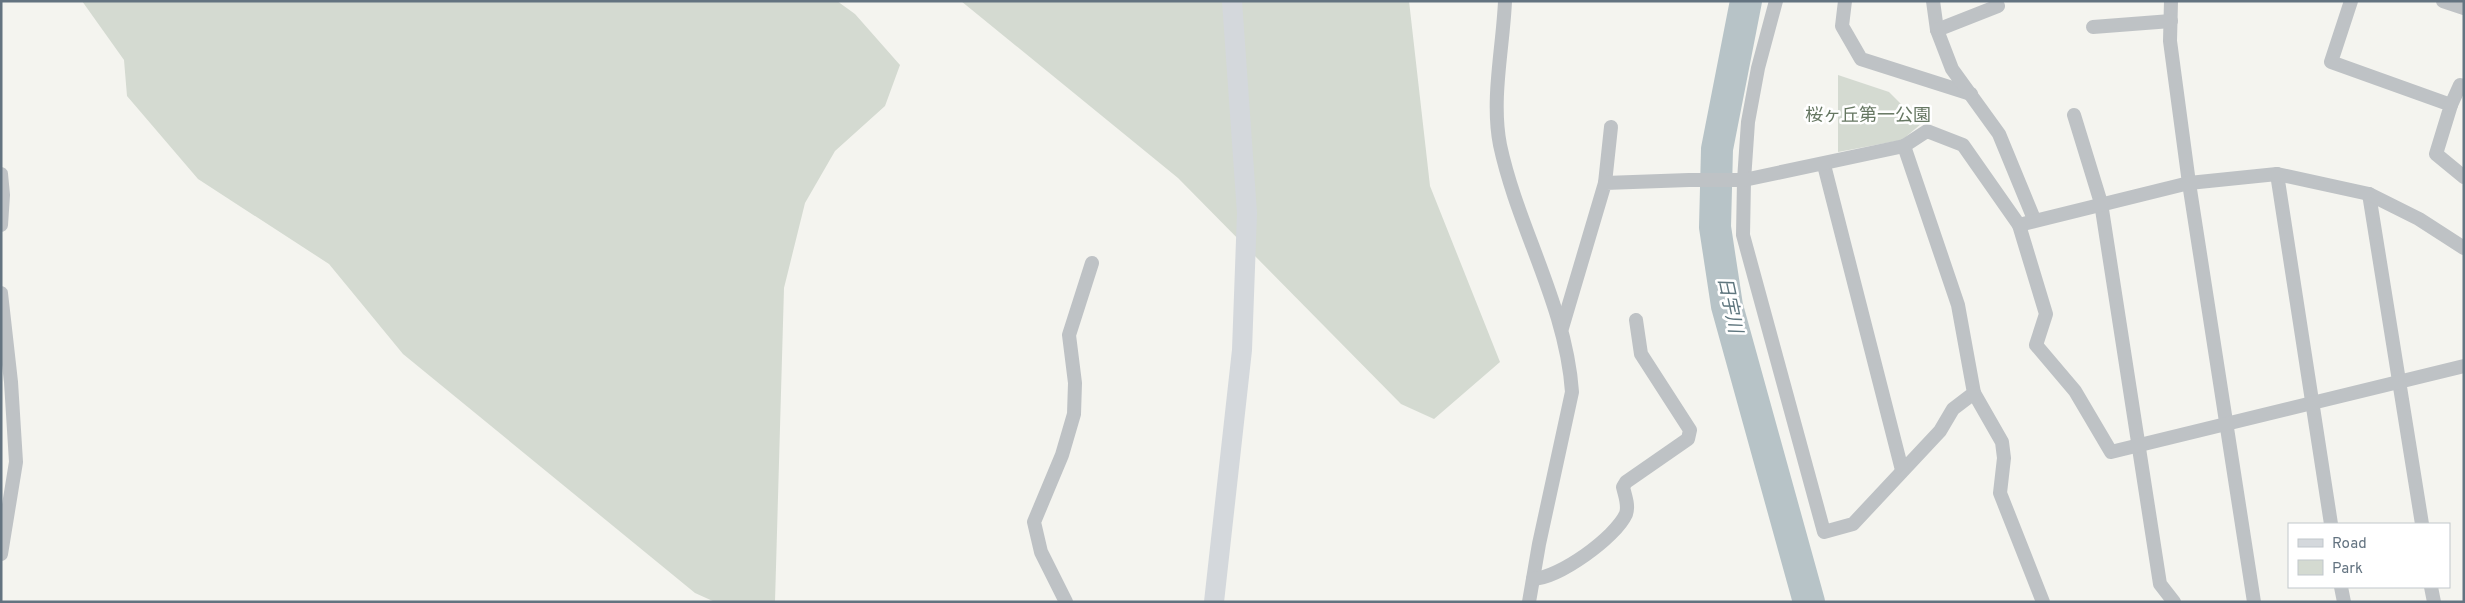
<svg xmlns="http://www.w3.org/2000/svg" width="2465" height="603" font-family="Overpass,'Noto Sans JP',sans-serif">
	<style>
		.green { fill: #d4dad1 }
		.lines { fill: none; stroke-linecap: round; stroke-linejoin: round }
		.river { stroke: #b7c3c7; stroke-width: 32 }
		.street { stroke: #bec2c5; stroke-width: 14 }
		.secondary { stroke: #d4d8dc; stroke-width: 20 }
		.labels { text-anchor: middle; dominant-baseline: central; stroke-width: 5; stroke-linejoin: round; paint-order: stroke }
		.park-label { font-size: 18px; fill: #667762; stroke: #fff }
		.water-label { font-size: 19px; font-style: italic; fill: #5f767e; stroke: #fff }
	</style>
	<rect width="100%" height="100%" fill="#f4f4ef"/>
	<g class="green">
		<polygon points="82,1 837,1 855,14 900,65 885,106 835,151 805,203 784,288 775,602 715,602 695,593 403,354 329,264 198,179 127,96 124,60"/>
		<polygon points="961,1 1409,1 1430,186 1500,362 1434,419 1401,404 1178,178"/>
		<polygon points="1838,75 1889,92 1921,124 1902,140 1838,152"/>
	</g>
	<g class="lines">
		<polyline class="river" points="1746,1 1717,149 1715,227 1727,306 1809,602"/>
		<g class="street">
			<path d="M 1505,1 C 1503,48 1491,99 1500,145 C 1518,229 1566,305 1572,392 L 1539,544 L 1529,602"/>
			<polyline points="1776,1 1758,68 1748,122 1744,180 1743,235 1824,532 1853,524 1940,431 1953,409 1974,393 1958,305 1904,146"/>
			<polyline points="1845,1 1842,26 1861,59 1971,94"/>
			<polyline points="1933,1 1937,30 1952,69 1999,134 2034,219"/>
			<polyline points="2171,1 2170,41 2189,183 2254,602"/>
			<polyline points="2351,1 2331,62 2451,105 2436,154 2464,177"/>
			<polyline points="2443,1 2464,8"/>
			<polyline points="2093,27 2171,21"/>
			<polyline points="1937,30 1998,6"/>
			<polyline points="2451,105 2460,85 2464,87"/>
			<polyline points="2074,115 2101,203 2160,584 2174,602"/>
			<polyline points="1824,165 1902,470"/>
			<polyline points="1,174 3,195 1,225"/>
			<polyline points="2277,174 2331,524"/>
			<polyline points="1605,183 1611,127"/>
			<polyline points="2369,194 2422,524"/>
			<polyline points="2019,225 2046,314 2036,345 2075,391 2111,452 2464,366"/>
			<polyline points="1,293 11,382 16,462 1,554"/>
			<polyline points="1562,328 1605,183 1689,180 1744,180 1904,146 1927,131 1963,145 2019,225 2189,183 2277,174 2369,194 2419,219 2464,248"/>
			<polyline points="1974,393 2002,442 2004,458 2000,493 2043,602"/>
			<path d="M 1533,579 C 1559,578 1615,538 1626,514 C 1629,505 1625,496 1623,487 L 1626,482 L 1688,439 L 1690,430 L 1641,354 L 1636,320"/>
			<polyline points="2341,587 2344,602"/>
			<polyline points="2431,587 2434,602"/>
			<polyline points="1066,602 1041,552 1034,522 1062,455 1074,414 1075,383 1069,335 1092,263"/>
		</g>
		<polyline class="secondary" points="1214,602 1242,350 1247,213 1232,1"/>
	</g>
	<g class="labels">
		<g class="park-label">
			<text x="1868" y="116">桜ヶ丘第一公園</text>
		</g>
		<g class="water-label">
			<text transform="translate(1729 305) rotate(78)">日宇川</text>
		</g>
	</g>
	<rect width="2465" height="603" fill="none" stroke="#637380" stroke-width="5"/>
	<rect x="2288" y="523" width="162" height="65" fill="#ffffff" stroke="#c1c7cc"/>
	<rect x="2298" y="539" width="25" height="8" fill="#d4d8dc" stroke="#c1c7cc"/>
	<text x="2332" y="548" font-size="15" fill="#637380">Road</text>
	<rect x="2298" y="560" width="25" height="15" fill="#d4dad1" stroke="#c1c7cc"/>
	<text x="2332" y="573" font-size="15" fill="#637380">Park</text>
</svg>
